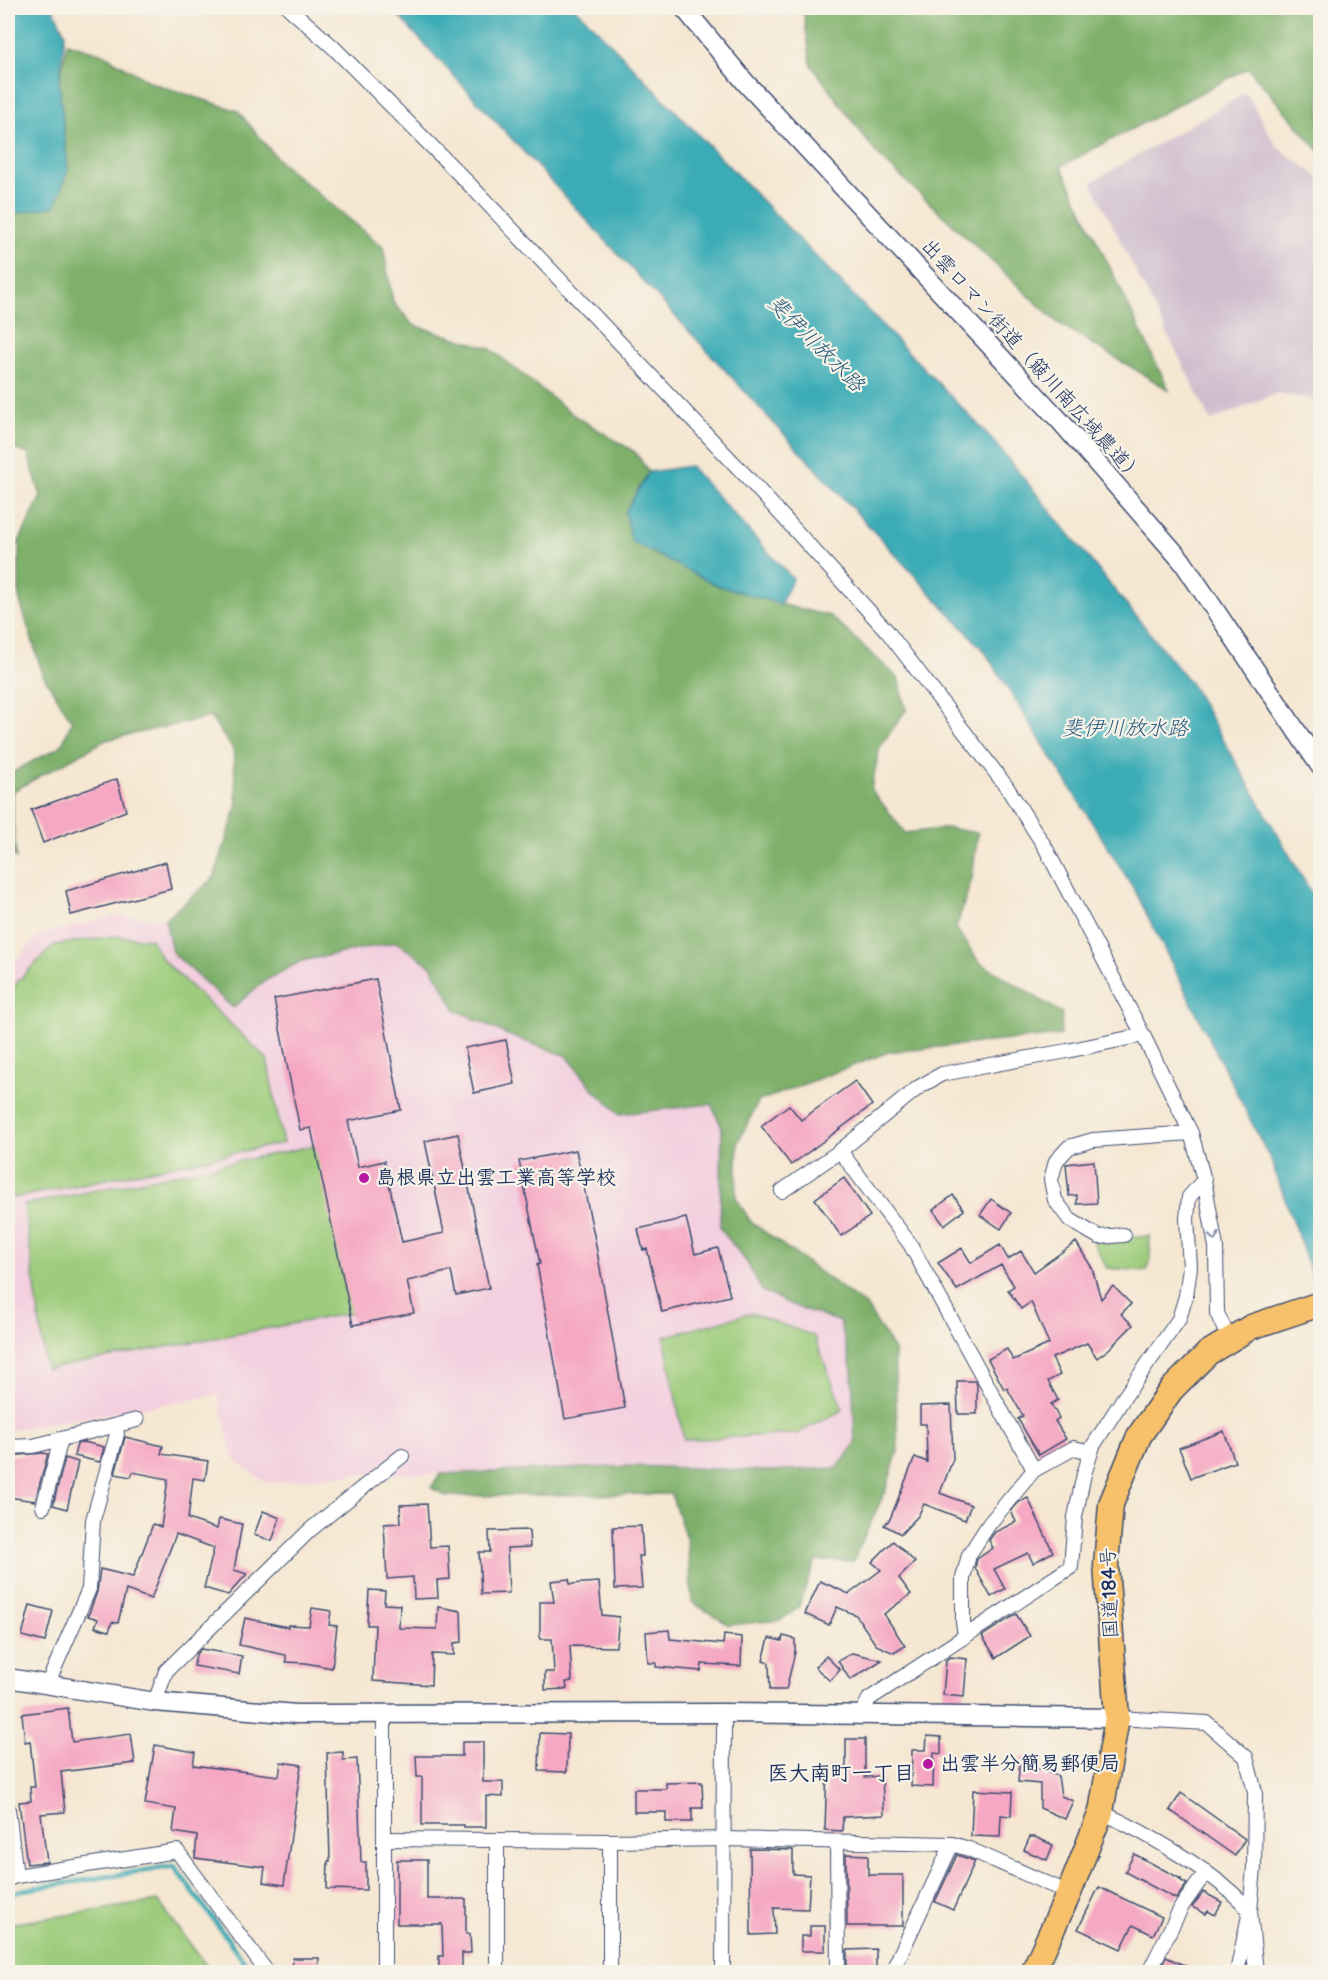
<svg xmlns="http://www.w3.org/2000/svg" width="1328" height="1980" font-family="'Balsamiq Sans','Klee One',sans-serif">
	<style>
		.built { fill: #f3cfdf }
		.industrial { fill: #cfbdce }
		.green { fill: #9dcc7b; stroke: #5c7e6c; stroke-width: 1.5 }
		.forest { fill: #7eb06b; stroke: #4c7064; stroke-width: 1.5 }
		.water { fill: #3bacb6; stroke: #2b6e8a; stroke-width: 1.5 }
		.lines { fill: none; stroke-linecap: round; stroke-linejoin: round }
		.stream { stroke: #3bacb6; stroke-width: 5 }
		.building { fill: #f5a7c3 }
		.minor-casing { stroke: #3c4b6f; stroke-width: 16 }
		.tertiary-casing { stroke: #3c4b6f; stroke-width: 21 }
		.trunk-casing { stroke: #3c4b6f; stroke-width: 27 }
		.minor { stroke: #fff; stroke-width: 14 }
		.tertiary { stroke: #fff; stroke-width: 18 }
		.trunk { stroke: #f6c16b; stroke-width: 24 }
		.oneway { stroke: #8d97ae }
		.poi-dot { fill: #b5179e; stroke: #f7f3e8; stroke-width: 2 }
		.labels { text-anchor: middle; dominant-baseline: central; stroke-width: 4.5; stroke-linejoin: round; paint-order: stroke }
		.street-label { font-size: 20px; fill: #1b2f5e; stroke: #f7f3e8 }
		.poi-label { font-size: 20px; font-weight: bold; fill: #1b2f5e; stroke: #f7f3e8; text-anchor: start }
		.water-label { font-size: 21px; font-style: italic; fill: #265b7d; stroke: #f7f3e8 }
		.neighbourhood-label { font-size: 21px; font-weight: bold; fill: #1b2f5e; stroke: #f7f3e8 }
	</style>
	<rect width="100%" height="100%" fill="#f7f3e8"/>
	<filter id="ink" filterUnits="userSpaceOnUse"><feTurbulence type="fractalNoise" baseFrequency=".0167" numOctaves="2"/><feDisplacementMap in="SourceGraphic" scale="12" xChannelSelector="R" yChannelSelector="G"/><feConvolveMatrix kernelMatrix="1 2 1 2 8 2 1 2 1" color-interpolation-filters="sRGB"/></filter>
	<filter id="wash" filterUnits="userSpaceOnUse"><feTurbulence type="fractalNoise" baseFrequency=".008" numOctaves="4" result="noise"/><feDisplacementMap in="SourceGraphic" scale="24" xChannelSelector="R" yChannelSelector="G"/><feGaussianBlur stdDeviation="1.35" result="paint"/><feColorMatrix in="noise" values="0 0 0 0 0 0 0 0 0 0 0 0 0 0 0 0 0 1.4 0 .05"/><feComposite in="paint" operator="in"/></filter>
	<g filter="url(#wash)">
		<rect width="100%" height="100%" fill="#f5e7d2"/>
		<polygon class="built" points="116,916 165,919 172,952 233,1008 263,982 301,961 396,942 431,966 456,1010 508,1035 567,1056 595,1091 620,1113 711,1104 722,1128 720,1228 748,1264 763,1291 794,1306 840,1322 852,1371 855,1444 838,1468 768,1471 635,1466 440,1474 364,1474 266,1483 233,1458 218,1395 10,1430 8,1418 8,969 39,935"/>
		<polygon class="industrial" points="1246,93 1277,147 1320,178 1320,401 1277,393 1211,421 1091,182"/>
		<g class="green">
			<polygon points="114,936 151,939 161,958 267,1059 283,1143 8,1199 8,997 18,981 54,945"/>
			<polygon points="323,1144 356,1312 46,1369 24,1205"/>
			<polygon points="1149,1236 1151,1259 1147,1271 1107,1268 1093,1241"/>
			<polygon points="751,1313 814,1336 843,1410 796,1434 684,1440 664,1337"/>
			<polygon points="158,1901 211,1972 8,1972 8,1924"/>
		</g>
		<g class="forest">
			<polygon points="803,8 1320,8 1320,152 1248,68 1061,166 1169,390 1058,323 877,154 811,65"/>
			<polygon points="67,43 103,54 152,83 238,111 280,162 383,247 393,302 413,325 489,348 575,416 635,452 649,472 625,512 779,604 830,616 898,678 906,710 880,747 871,789 905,833 948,828 978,833 972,878 956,928 979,962 1062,1013 1061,1035 889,1052 759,1101 738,1142 736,1197 750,1221 866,1306 894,1350 898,1451 885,1492 853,1561 815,1561 798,1608 781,1620 729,1625 692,1602 687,1541 671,1494 447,1496 431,1488 440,1474 635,1466 768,1471 837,1468 855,1444 852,1371 840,1322 794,1306 762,1291 748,1264 720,1228 722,1128 711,1104 620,1114 595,1091 567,1056 508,1035 456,1010 431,966 396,942 301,961 263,982 233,1008 172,952 165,919 214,878 237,806 233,749 210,717 106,740 13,791 13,820 16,858 8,848 8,779 11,773 61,746 72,721 43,675 19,598 19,542 41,496 28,454 8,446 8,214 54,206 68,170 59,84"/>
		</g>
		<g class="water">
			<polygon points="8,8 53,8 65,33 59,84 68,170 55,206 11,214 8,213"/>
			<polygon points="391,8 576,8 992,439 1191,684 1320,908 1320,1298 1272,1163 1134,889 985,652"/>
			<polygon points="690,466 793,579 780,604 716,585 632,542 625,512 649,472"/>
		</g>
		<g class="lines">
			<polyline class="stream" points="8,1895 23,1890 174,1866 252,1972"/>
		</g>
		<g id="blocks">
			<g class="building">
				<polygon points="117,779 126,811 43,843 31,810"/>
				<polygon points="166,862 171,889 71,915 66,891"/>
				<polygon points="376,979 401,1110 348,1121 358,1167 384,1161 402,1242 444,1233 425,1141 458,1134 489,1288 456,1295 451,1271 407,1281 414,1313 353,1325 311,1128 300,1130 274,999"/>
				<polygon points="506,1040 515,1084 474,1093 465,1048"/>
				<polygon points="855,1081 872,1105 791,1165 761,1126 789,1105 801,1120"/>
				<polygon points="576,1150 595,1240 625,1408 565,1419 537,1264 540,1264 519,1161"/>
				<polygon points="1094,1161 1097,1203 1077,1204 1077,1195 1069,1196 1066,1164"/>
				<polygon points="844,1178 870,1216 841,1236 815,1199"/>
				<polygon points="953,1195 964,1210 944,1225 933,1210"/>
				<polygon points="991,1199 1011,1213 1001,1229 980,1215"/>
				<polygon points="686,1218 695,1254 718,1248 730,1296 662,1312 647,1249 643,1250 638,1229"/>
				<polygon points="1076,1242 1092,1268 1101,1299 1113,1286 1131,1304 1121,1314 1133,1325 1109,1349 1097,1358 1087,1343 1052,1358 1060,1375 1048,1381 1058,1400 1051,1404 1059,1418 1055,1421 1066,1439 1039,1455 1018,1419 1023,1416 1007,1388 1004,1389 988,1359 1007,1349 1013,1360 1049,1344 1031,1302 1021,1309 1008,1290 1014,1286 1001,1265 957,1290 938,1263 962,1248 971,1263 1000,1245 1008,1259 1021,1251 1034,1272"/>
				<polygon points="957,1381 975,1381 977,1385 977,1414 958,1414"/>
				<polygon points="951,1405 953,1459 940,1493 971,1505 965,1520 924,1504 918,1516 901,1534 884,1525 890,1519 915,1457 927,1462 926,1424 920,1424 920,1406"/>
				<polygon points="1224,1431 1235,1462 1191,1478 1179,1448"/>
				<polygon points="125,1437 163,1446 161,1454 208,1461 205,1480 193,1478 188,1519 217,1529 219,1519 242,1524 234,1570 247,1574 228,1595 204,1588 214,1548 176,1534 151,1599 126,1590 118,1623 112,1622 109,1631 95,1627 98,1619 88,1616 97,1592 100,1569 133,1577 153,1524 161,1527 168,1479 133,1472 131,1477 115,1474"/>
				<polygon points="84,1442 104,1447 100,1462 74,1456 77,1444"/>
				<polygon points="43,1453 48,1454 35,1501 8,1497 8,1456"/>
				<polygon points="65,1458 78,1462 67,1509 53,1505"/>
				<polygon points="1028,1498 1053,1552 1033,1563 1028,1553 994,1569 1005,1589 991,1597 975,1568 977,1559 993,1548 989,1540 995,1532 1016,1522 1011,1511 1019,1502"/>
				<polygon points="427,1504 430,1547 448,1546 450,1579 437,1580 438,1598 414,1599 413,1577 387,1579 384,1524 401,1523 400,1505"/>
				<polygon points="263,1511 280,1518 272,1541 254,1535"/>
				<polygon points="641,1526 643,1556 639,1556 642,1588 615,1589 613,1527"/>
				<polygon points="529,1530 530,1547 507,1548 509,1593 481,1594 479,1552 490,1552 489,1531"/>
				<polygon points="893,1541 915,1562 899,1578 911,1594 884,1614 905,1646 894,1653 876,1645 856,1615 837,1607 829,1625 805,1614 820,1581 849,1594 881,1570 872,1562"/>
				<polygon points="569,1579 570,1584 599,1582 602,1615 619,1617 616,1647 570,1646 572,1681 566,1682 567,1689 545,1690 545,1672 554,1672 552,1639 540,1639 540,1602 554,1602 551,1581"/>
				<polygon points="369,1590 385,1591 384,1604 400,1605 399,1628 437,1629 438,1607 461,1611 462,1642 454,1643 454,1655 432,1654 431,1685 373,1681 375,1625 367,1625"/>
				<polygon points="30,1605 53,1611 45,1642 22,1636"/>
				<polygon points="312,1608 331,1611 329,1625 337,1626 332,1668 306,1663 286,1662 286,1655 239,1645 245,1618 288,1627 288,1625 309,1626"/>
				<polygon points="1016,1614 1030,1636 996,1658 982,1636"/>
				<polygon points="669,1630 670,1639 723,1644 724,1635 742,1637 741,1666 702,1664 701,1671 656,1667 656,1663 648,1663 646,1632"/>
				<polygon points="783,1636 795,1639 795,1652 786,1690 770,1690 769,1663 763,1661 769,1638 782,1641"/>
				<polygon points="201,1649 242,1656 239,1674 194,1666 196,1654"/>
				<polygon points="852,1653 882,1660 850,1680 838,1661"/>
				<polygon points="826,1656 840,1670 830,1681 815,1667"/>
				<polygon points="950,1657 967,1659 964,1697 943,1695 946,1660"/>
				<polygon points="68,1708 72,1742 131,1734 135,1763 61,1772 65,1812 41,1814 47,1862 27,1864 19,1802 31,1801 30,1787 35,1787 30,1741 25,1742 22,1714"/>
				<polygon points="540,1733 568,1734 567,1772 539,1771"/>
				<polygon points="927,1736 941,1737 941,1754 934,1753 933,1787 911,1786 912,1750 926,1750"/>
				<polygon points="846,1739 865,1739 865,1777 882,1776 884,1815 843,1817 842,1831 825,1830 827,1767 846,1768"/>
				<polygon points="462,1742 483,1742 483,1782 503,1782 503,1797 486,1796 486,1827 464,1827 464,1825 422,1825 422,1777 417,1777 416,1756 462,1756"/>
				<polygon points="155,1745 195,1752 193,1765 279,1776 281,1762 301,1765 284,1885 263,1882 265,1867 195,1858 197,1836 173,1832 176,1809 145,1804"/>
				<polygon points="343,1752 343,1760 357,1759 361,1862 366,1862 366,1890 327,1889 328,1861 330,1861 327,1753"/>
				<polygon points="1020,1757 1037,1758 1036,1768 1058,1776 1061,1796 1073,1801 1065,1819 1040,1808 1040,1784 1018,1782"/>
				<polygon points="702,1782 703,1808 692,1808 692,1822 666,1822 666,1812 634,1812 634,1789 666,1789 666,1783"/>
				<polygon points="973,1790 1012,1792 1011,1816 1001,1815 1000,1837 971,1836"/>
				<polygon points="1181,1793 1245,1839 1235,1856 1170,1810"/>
				<polygon points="1030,1837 1035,1837 1053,1845 1047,1860 1024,1850"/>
				<polygon points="750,1849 793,1850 793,1874 810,1875 808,1909 774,1908 775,1934 751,1935"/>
				<polygon points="846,1854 868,1855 868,1875 903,1875 903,1926 847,1926"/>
				<polygon points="1134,1854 1181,1879 1180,1880 1187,1884 1176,1899 1125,1872"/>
				<polygon points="957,1855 975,1861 953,1910 935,1902"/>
				<polygon points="397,1860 427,1860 427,1899 466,1899 466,1934 470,1934 471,1953 462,1953 462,1972 439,1972 439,1956 443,1956 442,1924 397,1924"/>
				<polygon points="1099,1887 1162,1917 1153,1935 1133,1925 1121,1949 1078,1929"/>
				<polygon points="1203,1892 1222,1902 1215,1915 1208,1911 1206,1914 1192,1907"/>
				<polygon points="810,1926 825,1926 825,1951 801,1951 801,1936 810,1936"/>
				<polygon points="876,1949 876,1972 847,1972 847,1950"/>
				<polygon points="1166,1957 1199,1972 1159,1972"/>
				<polygon points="293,1958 319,1958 318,1972 292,1972"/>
			</g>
		</g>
	</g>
	<g filter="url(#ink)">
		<use href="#blocks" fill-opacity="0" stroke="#3c4b6f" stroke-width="1.5"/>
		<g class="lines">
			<g class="minor-casing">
				<g id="minor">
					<polyline points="289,8 333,47 472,187 745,475 887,631 1006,786 1045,847 1143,1035 1191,1133 1204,1180 1216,1247 1217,1313 1229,1339"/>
					<polyline points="840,1151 910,1244 1034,1470"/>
					<polyline points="782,1191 840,1151 919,1087 942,1074 1067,1051 1143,1035"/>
					<polyline points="1124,1235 1099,1237 1070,1220 1055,1200 1051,1180 1056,1161 1069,1147 1093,1140 1191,1133"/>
					<polyline points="8,1447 33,1446 137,1420"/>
					<polyline points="43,1507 61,1439"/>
					<polyline points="965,1636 963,1622 963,1578 969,1555 989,1524 1034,1470 1074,1448 1091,1452"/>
					<polyline points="48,1683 89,1589 93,1520 117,1434 115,1426"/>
					<polyline points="155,1702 166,1671 310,1530 402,1456"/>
					<polyline points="861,1715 869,1699 1071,1567 1075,1517 1084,1474 1093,1446 1123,1399 1179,1319 1186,1296 1190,1267 1187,1219 1189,1197 1204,1180"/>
					<polyline points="1117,1718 1207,1723 1246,1757 1255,1792 1254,1868 1250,1911 1237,1972"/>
					<polyline points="8,1809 16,1876"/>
					<path d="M 1101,1812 C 1145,1832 1219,1874 1250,1911 L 1256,1972"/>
					<polyline points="384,1839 610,1841 723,1839 952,1844 969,1849 1069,1893"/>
					<polyline points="837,1842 838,1972"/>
					<polyline points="8,1879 16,1876 177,1851 267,1972"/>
					<polyline points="384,1972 384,1714"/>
					<polyline points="497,1972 497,1841"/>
					<polyline points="610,1972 610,1841"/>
					<polyline points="723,1972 724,1713"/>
					<polyline points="892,1972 952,1844"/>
					<polyline points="1149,1972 1182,1906 1206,1872"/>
				</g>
			</g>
			<g class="tertiary-casing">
				<g id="tertiary">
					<polyline points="684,8 745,82 1061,422 1182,561 1320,766"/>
					<polyline points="8,1678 155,1702 296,1714 724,1713 1117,1718"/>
				</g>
			</g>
			<g class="trunk-casing">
				<polyline id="trunk" points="1033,1972 1069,1893 1101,1812 1117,1718 1106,1565 1111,1504 1139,1436 1171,1390 1208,1353 1251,1327 1320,1304"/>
			</g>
			<use href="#minor" class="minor"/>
			<use href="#tertiary" class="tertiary"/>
			<use href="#trunk" class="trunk"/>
		</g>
		<defs><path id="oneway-chevron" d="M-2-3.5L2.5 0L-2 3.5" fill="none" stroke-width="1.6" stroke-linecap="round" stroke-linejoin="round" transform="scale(1.5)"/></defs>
		<use class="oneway" href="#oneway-chevron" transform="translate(1214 1237) rotate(80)"/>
	</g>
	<g class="poi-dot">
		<circle cx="364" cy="1178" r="6"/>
		<circle cx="928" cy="1764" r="6"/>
	</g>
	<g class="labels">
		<g class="street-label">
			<text transform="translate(1032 361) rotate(48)">出雲ロマン街道（簸川南広域農道）</text>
			<text transform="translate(1110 1593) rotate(-92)">国道184号</text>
		</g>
		<g class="poi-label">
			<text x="376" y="1178">島根県立出雲工業高等学校</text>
			<text x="940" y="1764">出雲半分簡易郵便局</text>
		</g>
		<g class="water-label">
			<text transform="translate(816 344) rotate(45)">斐伊川放水路</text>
			<text x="1125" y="728">斐伊川放水路</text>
		</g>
		<g class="neighbourhood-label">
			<text x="841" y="1773">医大南町一丁目</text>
		</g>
	</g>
	<rect width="1328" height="1980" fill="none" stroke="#f7f3e8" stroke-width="30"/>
</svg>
